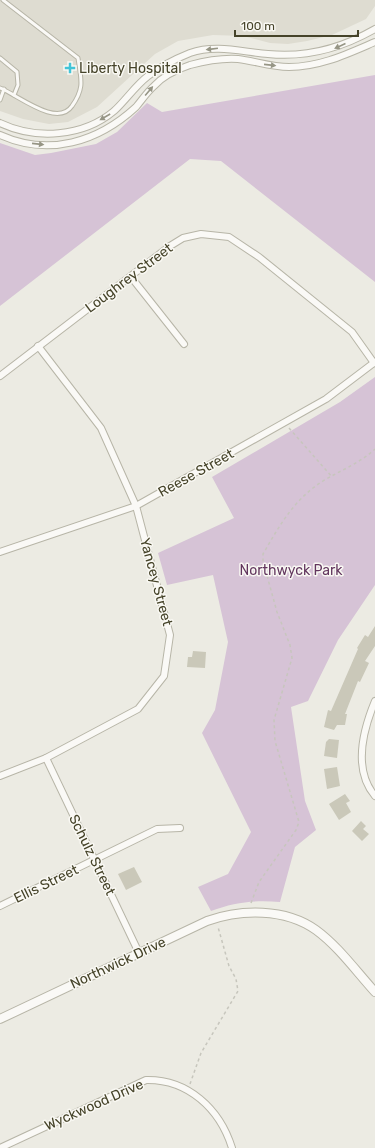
<svg xmlns="http://www.w3.org/2000/svg" width="375" height="1148" font-family="Rubik,sans-serif">
	<style>
		.built { fill: #dedcd1 }
		.green { fill: #d6c3d6 }
		.building { fill: #cac8b9 }
		.lines { fill: none; stroke-linecap: round; stroke-linejoin: round }
		.service-casing { stroke: #b7b5a7; stroke-width: 5 }
		.minor-casing { stroke: #b7b5a7; stroke-width: 8 }
		.tertiary-casing { stroke: #b7b5a7; stroke-width: 10 }
		.path { stroke: #c7c6bd; stroke-width: 1.5; stroke-dasharray: 3 3; stroke-linecap: butt }
		.service { stroke: #faf9f6; stroke-width: 3 }
		.minor { stroke: #faf9f6; stroke-width: 6 }
		.tertiary { stroke: #faf9f6; stroke-width: 8 }
		.oneway { fill: #969585 }
		.poi-dot { fill: #42c4d7; stroke: #f9f8f3; stroke-width: 1.5 }
		.labels { text-anchor: middle; dominant-baseline: central; stroke-width: 3; stroke-linejoin: round; paint-order: stroke }
		.poi-label { font-size: 14px; fill: #454329; stroke: #f9f8f3; text-anchor: start }
		.street-label { font-size: 14px; fill: #454329; stroke: #f9f8f3 }
		.park-label { font-size: 14px; fill: #62365e; stroke: #f9f8f3 }
	</style>
	<rect width="100%" height="100%" fill="#ecebe3"/>
	<polygon class="built" points="0,0 375,0 375,6 366,19 332,35 307,41 288,44 270,43 243,36 213,35 178,41 155,54 97,107 68,122 49,124 23,119 0,111"/>
	<g class="green">
		<polygon points="375,75 375,282 221,161 190,159 0,306 0,143 35,155 51,153 96,144 117,132 147,103 162,112"/>
		<path d="M 375,377 L 375,585 L 338,640 L 308,701 L 291,707 L 305,801 L 316,830 L 295,847 L 280,902 C 255,900 235,902 211,911 L 198,887 L 228,874 L 251,832 L 202,733 L 215,710 L 228,642 L 213,575 L 167,585 L 158,553 L 234,518 L 212,477 L 340,402 Z"/>
	</g>
	<g class="building">
		<polygon points="375,626 375,646 365,661 369,663 360,682 358,681 345,714 347,714 345,725 337,725 334,730 324,727 328,710 331,711 358,649 357,648 365,635 368,637"/>
		<polygon points="193,651 206,652 205,668 187,667 188,657 192,657"/>
		<polygon points="329,739 339,740 337,758 324,756 326,742"/>
		<polygon points="337,767 340,786 327,789 324,769"/>
		<polygon points="345,794 350,801 346,803 351,812 339,820 329,804"/>
		<polygon points="361,821 366,826 363,829 369,834 362,841 352,831"/>
		<polygon points="134,867 142,882 126,890 118,874"/>
	</g>
	<g class="lines">
		<g class="service-casing">
			<g id="service">
				<polyline points="0,58 17,72 18,85 14,95"/>
				<path d="M 0,88 C 18,95 57,128 72,106 C 85,88 81,79 78,58 L 3,0"/>
				<polyline points="0,100 4,89"/>
			</g>
		</g>
		<g class="minor-casing">
			<g id="minor">
				<path d="M 0,123 C 36,140 83,137 114,111 C 126,100 135,86 148,76 C 161,66 175,59 190,53 C 216,44 242,52 268,54 C 307,58 342,48 375,29"/>
				<path d="M 0,135 C 49,157 98,142 136,107 C 142,100 147,92 154,86 C 163,76 178,69 190,65 C 205,61 223,58 238,59 C 255,61 271,67 289,67 C 320,67 347,54 375,42"/>
				<polyline points="131,277 184,344"/>
				<polyline points="0,376 170,246 183,238 201,234 229,237 259,257 352,332 374,363"/>
				<polyline points="0,552 136,506 326,399 375,362"/>
				<path d="M 375,701 C 363,730 353,770 375,796"/>
				<polyline points="46,758 139,953"/>
				<polyline points="0,776 46,758 138,709 164,676 170,635 136,506 101,428 38,346"/>
				<polyline points="0,906 157,829 180,828"/>
				<path d="M 0,1148 L 146,1080 C 188,1079 220,1109 232,1148"/>
			</g>
		</g>
		<g class="tertiary-casing">
			<path id="tertiary" d="M 0,1019 L 207,921 C 241,909 285,908 316,930 C 338,946 356,971 375,992"/>
		</g>
		<g class="path">
			<polyline points="289,428 332,477"/>
			<path d="M 251,903 L 259,882 L 296,830 L 299,822 L 275,741 L 274,720 L 292,658 L 290,645 L 277,612 L 263,561 L 263,554 C 277,530 290,506 313,488 C 332,473 357,466 375,449"/>
			<polyline points="190,1084 201,1053 238,991 236,979 229,966 218,927"/>
		</g>
		<use href="#service" class="service"/>
		<use href="#minor" class="minor"/>
		<use href="#tertiary" class="tertiary"/>
	</g>
	<defs><path id="oneway-solid" d="M-6-.8H1V-3.2L6.5 0L1 3.2V.8H-6Z"/></defs>
	<g class="oneway">
		<use href="#oneway-solid" transform="translate(340 46) rotate(156)"/>
		<use href="#oneway-solid" transform="translate(212 49) rotate(173)"/>
		<use href="#oneway-solid" transform="translate(270 65) rotate(6)"/>
		<use href="#oneway-solid" transform="translate(149 91) rotate(-50)"/>
		<use href="#oneway-solid" transform="translate(105 117) rotate(150)"/>
		<use href="#oneway-solid" transform="translate(38 144) rotate(6)"/>
	</g>
	<path class="poi-dot" d="M68 62h4v4h4v4h-4v4h-4v-4h-4v-4h4z"/>
	<g class="labels">
		<g class="poi-label">
			<text x="79" y="68">Liberty Hospital</text>
		</g>
		<g class="street-label">
			<text transform="translate(129 278) rotate(-37)">Loughrey Street</text>
			<text transform="translate(196 473) rotate(-29)">Reese Street</text>
			<text transform="translate(156 582) rotate(75)">Yancey Street</text>
			<text transform="translate(92 855) rotate(64)">Schulz Street</text>
			<text transform="translate(46 884) rotate(-26)">Ellis Street</text>
			<text transform="translate(118 963) rotate(-25)">Northwick Drive</text>
			<text transform="translate(94 1105) rotate(-24)">Wyckwood Drive</text>
		</g>
		<g class="park-label">
			<text x="291" y="570">Northwyck Park</text>
		</g>
	</g>
	<path d="M235 30v6h123v-6" fill="none" stroke="#454329" stroke-width="2"/>
	<text x="241" y="30" font-size="12" fill="#454329" stroke="#f9f8f3" stroke-width="3" paint-order="stroke">100 m</text>
</svg>
